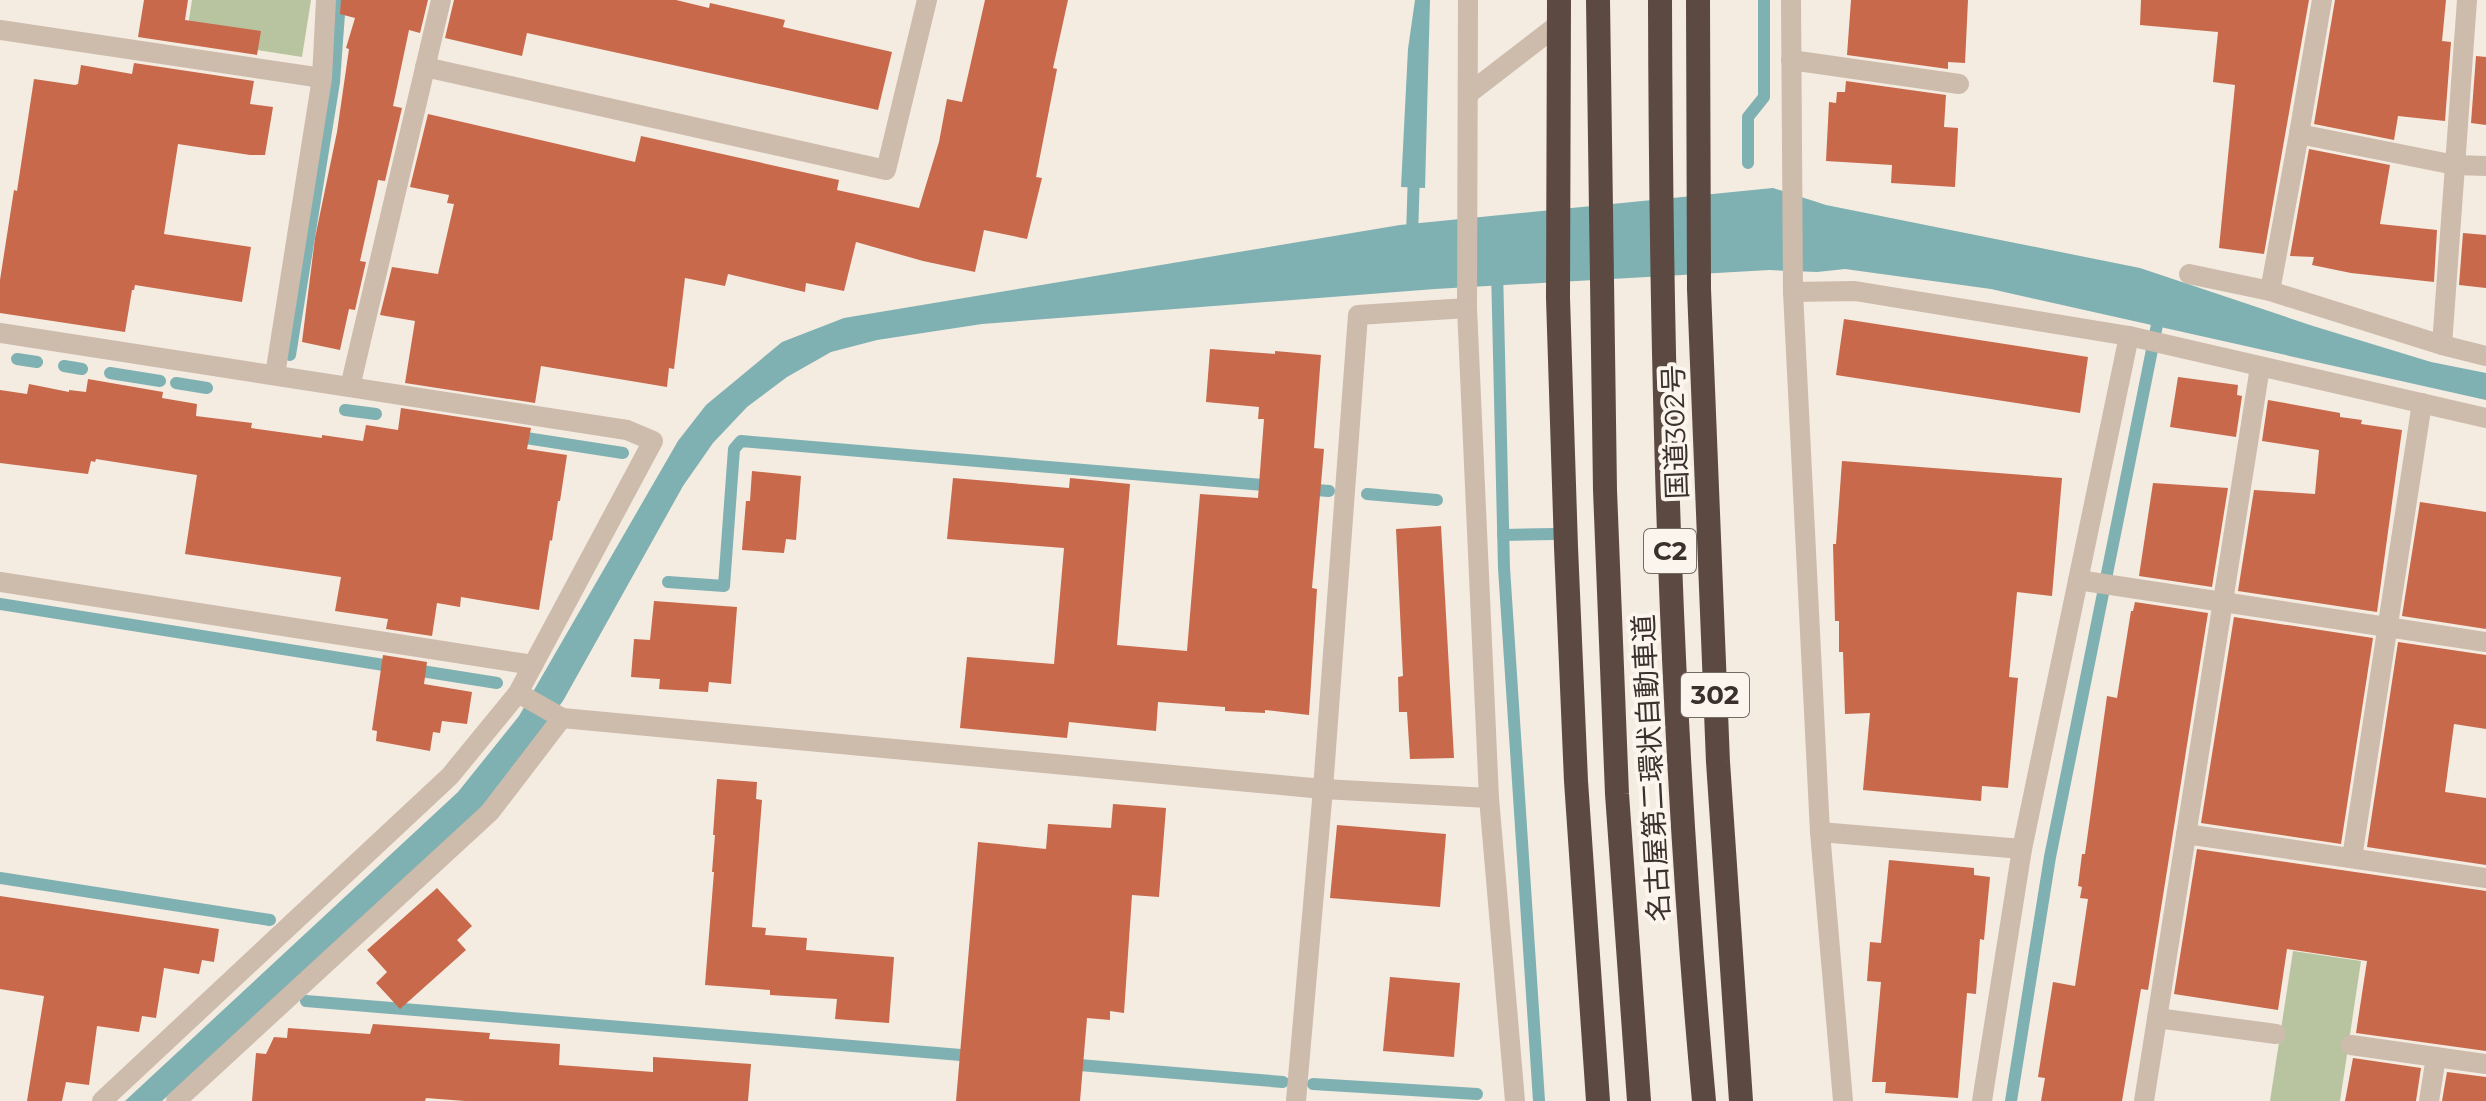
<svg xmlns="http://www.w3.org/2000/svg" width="2486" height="1101" font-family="Montserrat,'Noto Sans JP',sans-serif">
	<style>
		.green { fill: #b8c4a0 }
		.water { fill: #7fb0b2 }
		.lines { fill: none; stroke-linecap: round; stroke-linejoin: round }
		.stream { stroke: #7fb0b2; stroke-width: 12 }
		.building { fill: #c8694b }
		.minor { stroke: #cdbbac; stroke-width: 20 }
		.highway { stroke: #5c4a42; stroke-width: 24 }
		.labels { text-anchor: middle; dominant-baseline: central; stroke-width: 8; stroke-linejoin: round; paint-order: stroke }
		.shield { fill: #fbf5ee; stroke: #756b66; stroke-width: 2 }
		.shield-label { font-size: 26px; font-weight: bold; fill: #3b302b }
		.street-label { font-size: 28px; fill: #3b302b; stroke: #fbf5ee }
	</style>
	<rect width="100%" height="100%" fill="#f4ebe1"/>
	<g class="green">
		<polygon points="192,0 311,0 302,57 186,39"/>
		<polygon points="2293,951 2361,961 2340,1101 2270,1101"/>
	</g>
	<g class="water">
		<polygon points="1415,0 1430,0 1425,188 1401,187 1408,49"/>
		<polygon points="1773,188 1826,205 2140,268 2313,326 2431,362 2486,373 2486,400 1991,289 1845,269 1817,272 1769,270 1435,289 982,324 877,340 831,352 787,377 747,407 713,443 683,486 563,701 480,809 162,1101 125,1101 458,792 519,716 678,441 706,405 782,342 844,318 1400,225"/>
	</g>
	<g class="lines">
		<g class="stream">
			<polyline points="1748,163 1748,117 1764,97 1764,0"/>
			<polyline points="1412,237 1414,171"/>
			<polyline points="1497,269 1504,568 1539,1101"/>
			<polyline points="290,355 334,82 340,0"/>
			<polyline points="17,359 37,362"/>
			<polyline points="64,366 82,369"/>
			<polyline points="110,373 160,381"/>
			<polyline points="176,383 207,388"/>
			<polyline points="345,410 376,414"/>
			<polyline points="513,436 623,453"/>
			<polyline points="1304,489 1329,491"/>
			<polyline points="1367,494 1437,500"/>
			<polyline points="1503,535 1555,534"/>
			<polyline points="668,582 724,586 734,449 741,441 1274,486"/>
			<polyline points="0,604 497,683"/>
			<polyline points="0,878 270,920"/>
			<polyline points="306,1001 973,1056"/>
			<polyline points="1067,1064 1283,1082"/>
			<polyline points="1313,1084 1477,1094"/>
			<polyline points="2011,1101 2050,857 2160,310"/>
		</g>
	</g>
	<g class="building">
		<polygon points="144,0 188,0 185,20 261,31 257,55 138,37"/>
		<polygon points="341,0 428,0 420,33 409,30 393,106 402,108 385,181 378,180 376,190 360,261 366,262 355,310 349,309 340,350 302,342 315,238 337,132 349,49 346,48 355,18 340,14"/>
		<polygon points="454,0 676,0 709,8 710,3 785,20 783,27 892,52 878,110 527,33 522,56 445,38"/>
		<polygon points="985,0 1068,0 1053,68 1057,69 1036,177 1042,178 1027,239 984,230 975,272 923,261 856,242 844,291 806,283 805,292 728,274 725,286 685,278 674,369 669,368 667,387 541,366 535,403 405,383 415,321 380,315 392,267 438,274 454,204 447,203 449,195 410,187 428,114 635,162 641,136 839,180 837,190 919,208 939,142 947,99 962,102"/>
		<polygon points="1851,0 1968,0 1965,63 1948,62 1948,69 1847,55"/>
		<polygon points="2141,0 2309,0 2264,254 2219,248 2235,85 2213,82 2218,32 2140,25"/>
		<polygon points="2335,0 2446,0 2442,41 2451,42 2445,121 2398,116 2394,140 2314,124"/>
		<polygon points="2476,56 2486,57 2486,125 2471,123"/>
		<polygon points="134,63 254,81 250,104 273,107 265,155 250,155 178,144 164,234 251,247 242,302 135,285 134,290 132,290 125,332 0,313 0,280 14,190 17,191 34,79 75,85 78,84 81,65 132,74"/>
		<polygon points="1846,81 1946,95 1944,127 1958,128 1955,187 1891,183 1892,165 1826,161 1829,102 1836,103 1837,92 1845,92"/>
		<polygon points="2309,149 2390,165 2380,224 2437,230 2434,282 2351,273 2312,265 2314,257 2290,256"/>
		<polygon points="2463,233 2486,235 2486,288 2459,285"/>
		<polygon points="1844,319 2088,357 2080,413 1836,375"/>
		<polygon points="1210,349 1275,354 1275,351 1321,355 1314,448 1324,449 1312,588 1317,589 1309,715 1265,710 1265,713 1225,711 1225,707 1158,702 1156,731 1069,722 1067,738 960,728 967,657 1054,664 1064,548 947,539 953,478 1069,488 1070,478 1130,484 1117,645 1187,651 1200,494 1258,498 1264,419 1258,419 1259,407 1206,402"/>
		<polygon points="2178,377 2238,385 2237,395 2242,396 2236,437 2170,427"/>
		<polygon points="88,379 163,392 162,398 197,404 196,416 252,423 251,428 322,438 322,435 363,441 366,425 398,430 401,408 531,428 527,449 567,455 560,501 558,501 552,541 550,540 539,610 461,597 460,607 437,603 432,636 386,629 388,619 335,611 341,577 185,554 197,475 96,459 95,462 91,461 88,474 0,463 0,390 27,394 29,384 69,392 69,390 86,392"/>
		<polygon points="2268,400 2340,413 2340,417 2362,420 2361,424 2402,430 2377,612 2238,591 2254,490 2315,494 2319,450 2262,441"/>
		<polygon points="1842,461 2062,478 2052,596 2017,592 2009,677 2018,678 2008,788 1982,786 1981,801 1863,790 1870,713 1845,714 1843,652 1839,652 1839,621 1835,621 1833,544 1836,544"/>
		<polygon points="752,471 801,476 796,540 786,539 784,553 742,550 746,501 750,501"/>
		<polygon points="2153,483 2228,488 2212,587 2139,576"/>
		<polygon points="2420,502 2486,512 2486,629 2402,616"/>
		<polygon points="1441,526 1454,758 1410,759 1407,712 1399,712 1398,677 1403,676 1396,529"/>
		<polygon points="654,601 737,607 731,684 709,682 708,692 659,689 660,679 631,677 634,639 650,640"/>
		<polygon points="2135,602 2208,613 2148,990 2141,989 2122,1101 2041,1101 2045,1078 2038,1077 2053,982 2075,986 2088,899 2080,898 2082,887 2078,886 2082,854 2085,854 2107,696 2117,698 2131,611 2133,611"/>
		<polygon points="2234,617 2373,638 2341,844 2201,823"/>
		<polygon points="2398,642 2486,655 2486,729 2454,724 2445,792 2486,798 2486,865 2367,847"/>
		<polygon points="383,655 427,662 424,684 472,692 467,724 442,721 440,733 433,732 430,751 376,741 377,731 372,730"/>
		<polygon points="717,779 757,782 756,799 762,800 752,927 766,928 765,935 807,938 806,950 894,957 889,1023 835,1019 837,999 770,995 770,990 705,985 714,872 712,872 715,835 713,835"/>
		<polygon points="1113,804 1166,808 1159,897 1132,895 1124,1013 1110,1011 1110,1020 1087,1018 1080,1101 956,1101 978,842 1046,849 1048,824 1111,828"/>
		<polygon points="1337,825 1446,834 1440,907 1330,898"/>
		<polygon points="2197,849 2486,891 2486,1051 2356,1033 2367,961 2287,949 2278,1010 2174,994"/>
		<polygon points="1889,860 1974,868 1974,875 1990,877 1984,940 1980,939 1976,994 1967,993 1958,1098 1885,1093 1886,1082 1872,1082 1881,982 1867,981 1870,942 1881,943"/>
		<polygon points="437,888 472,926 457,940 466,950 400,1009 376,983 387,972 367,950"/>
		<polygon points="0,896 219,929 214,962 202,960 199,974 164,968 156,1018 142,1016 139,1032 97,1026 89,1085 66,1082 62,1101 27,1101 44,996 0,989"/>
		<polygon points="1390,977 1460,983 1454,1057 1383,1051"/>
		<polygon points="373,1024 490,1033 489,1039 560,1044 559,1065 653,1072 653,1057 751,1064 748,1101 465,1101 426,1098 425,1101 252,1101 256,1053 266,1054 274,1037 287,1038 288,1028 370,1034"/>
		<polygon points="2353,1058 2421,1068 2416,1101 2345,1101"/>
		<polygon points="2447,1072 2486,1077 2486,1101 2442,1101"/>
	</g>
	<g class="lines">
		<g class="minor">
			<polyline points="1468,0 1467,308 1489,798 1515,1101"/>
			<polyline points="1791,0 1793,292 1820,832 1843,1101"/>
			<polyline points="2322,0 2299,134 2455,165 2486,166"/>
			<polyline points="0,30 322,78"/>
			<polyline points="1791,60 1959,84"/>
			<polyline points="425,67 886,170 927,0"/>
			<polyline points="1468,94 1559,24"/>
			<polyline points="2299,134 2270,291 2442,345 2486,356"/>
			<polyline points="2189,274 2270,291"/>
			<polyline points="1793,292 1855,291 2129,336 2486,418"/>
			<polyline points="0,333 627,430 653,441 518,693 450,776 102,1101"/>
			<polyline points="2442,345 2467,0"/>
			<polyline points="275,375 322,78 326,0"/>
			<polyline points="350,387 441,0"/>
			<polyline points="2078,580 2486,642"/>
			<polyline points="0,582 533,665"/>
			<polyline points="518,693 562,718 1323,789 1489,798"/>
			<polyline points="1820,832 2022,849"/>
			<polyline points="2186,834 2486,878"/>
			<polyline points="2352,858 2422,403"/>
			<polyline points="2157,1018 2276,1034"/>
			<polyline points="2351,1045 2486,1064"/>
			<polyline points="176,1101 490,812 562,718"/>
			<polyline points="1296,1101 1323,789 1358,315 1467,308"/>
			<polyline points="1982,1101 2022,849 2129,336"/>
			<polyline points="2144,1101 2260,367"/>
			<polyline points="2429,1101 2436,1057"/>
		</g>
		<g class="highway">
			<polyline points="1559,0 1558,298 1566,547 1576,781 1598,1101"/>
			<polyline points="1598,0 1605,490 1617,794 1639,1101"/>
			<path d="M 1660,0 C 1661,367 1670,735 1704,1101"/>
			<polyline points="1698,0 1699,289 1718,762 1741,1101"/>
		</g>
	</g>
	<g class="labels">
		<g class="shield">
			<rect x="1644" y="529" width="52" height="44" rx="6"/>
			<rect x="1681" y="673" width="68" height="44" rx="6"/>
		</g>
		<g class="shield-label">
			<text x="1670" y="551">C2</text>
			<text x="1715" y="695">302</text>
		</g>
		<g class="street-label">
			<text transform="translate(1675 432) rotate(-92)">国道302号</text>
			<text transform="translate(1651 768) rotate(-93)">名古屋第二環状自動車道</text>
		</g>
	</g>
</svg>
